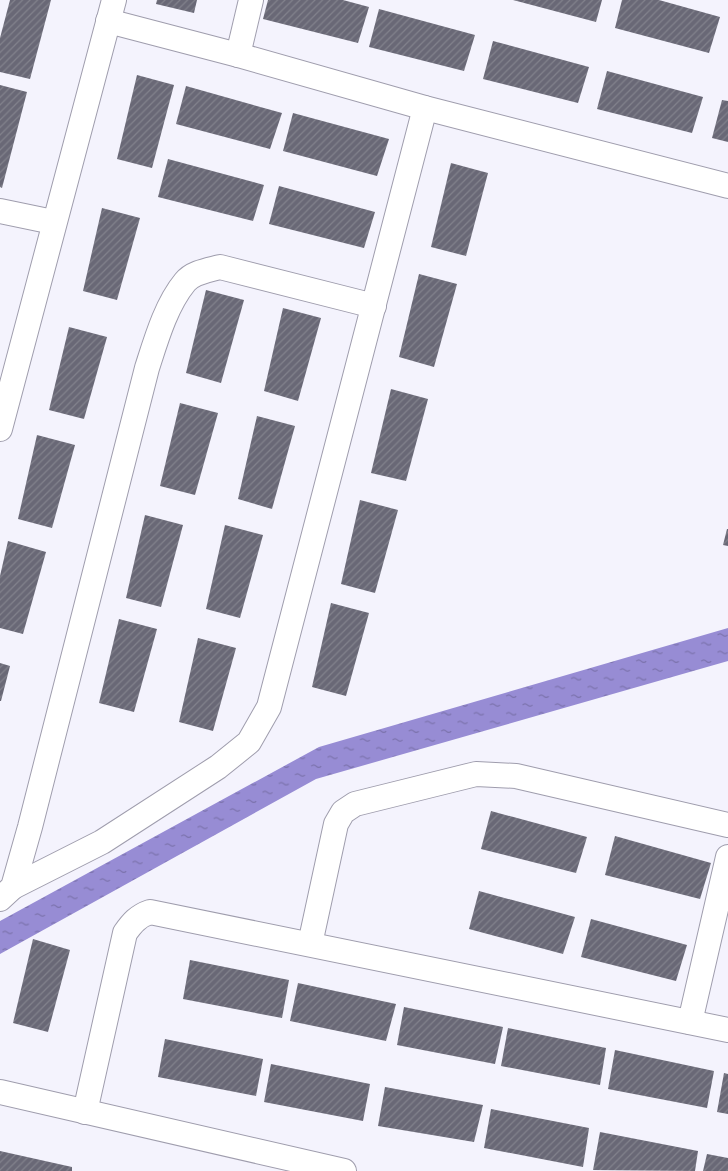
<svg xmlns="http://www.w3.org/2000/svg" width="728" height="1171" font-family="'IBM Plex Serif',serif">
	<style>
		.water { fill: url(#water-ripples) }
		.building { fill: url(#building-hatch) }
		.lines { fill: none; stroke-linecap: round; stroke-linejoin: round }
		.street-casing { stroke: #9f9dad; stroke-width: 26 }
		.street { stroke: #fff; stroke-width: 24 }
	</style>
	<defs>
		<pattern id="water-ripples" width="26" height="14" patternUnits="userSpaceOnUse" patternTransform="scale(1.25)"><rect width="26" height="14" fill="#978cd4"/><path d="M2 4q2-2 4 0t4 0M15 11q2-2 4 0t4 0" fill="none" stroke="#7b72ac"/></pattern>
		<pattern id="building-hatch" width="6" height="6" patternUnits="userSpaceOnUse" patternTransform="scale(1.25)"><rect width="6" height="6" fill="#696876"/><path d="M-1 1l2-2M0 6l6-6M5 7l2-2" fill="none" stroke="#82828c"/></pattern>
	</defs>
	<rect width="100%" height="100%" fill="#f4f3fd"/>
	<polygon class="water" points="728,628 728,661 316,779 0,954 0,921 319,747"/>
	<g class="building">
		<polygon points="10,0 51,0 30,79 0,72 0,38"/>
		<polygon points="157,0 197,0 194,13 156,4"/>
		<polygon points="268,0 343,0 369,7 358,43 263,19"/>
		<polygon points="513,0 602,0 596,22"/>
		<polygon points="622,0 659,0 720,17 709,53 615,28"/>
		<polygon points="379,9 475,35 464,71 369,47"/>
		<polygon points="493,41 589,67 578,103 483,79"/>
		<polygon points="607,71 703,97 692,133 597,109"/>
		<polygon points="137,75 174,85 152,168 117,159"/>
		<polygon points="0,85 27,92 2,188 0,187"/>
		<polygon points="186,86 282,113 270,149 176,124"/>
		<polygon points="722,100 728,101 728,142 712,138"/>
		<polygon points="293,113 389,139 377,176 283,151"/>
		<polygon points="168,159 264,185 253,221 158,197"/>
		<polygon points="451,163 488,173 466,256 431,247"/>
		<polygon points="279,186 375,212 364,248 269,224"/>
		<polygon points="102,208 140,218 117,300 83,291"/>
		<polygon points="419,274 457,284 434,367 399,357"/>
		<polygon points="206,290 244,300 221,383 186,373"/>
		<polygon points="283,308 321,318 298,401 264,391"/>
		<polygon points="69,327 107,337 84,419 49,410"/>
		<polygon points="391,389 428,399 406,481 371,473"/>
		<polygon points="180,403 218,413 195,495 160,486"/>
		<polygon points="257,416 295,426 272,509 238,499"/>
		<polygon points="37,435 75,445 52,528 18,519"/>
		<polygon points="360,500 398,510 375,593 341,584"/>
		<polygon points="145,515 183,525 161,607 126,598"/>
		<polygon points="225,525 263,535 240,618 206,609"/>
		<polygon points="727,529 728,529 728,546 723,545"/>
		<polygon points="8,541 46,552 23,634 0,628 0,576"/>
		<polygon points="331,603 369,613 346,696 312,687"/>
		<polygon points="119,619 157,629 134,712 99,703"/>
		<polygon points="198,638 236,648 213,731 179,722"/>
		<polygon points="0,663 10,666 1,701 0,701"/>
		<polygon points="491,811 587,837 576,873 481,849"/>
		<polygon points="615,836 711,863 700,899 605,875"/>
		<polygon points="479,891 575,917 563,954 469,929"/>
		<polygon points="591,919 687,945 676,981 581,957"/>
		<polygon points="33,939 70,950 48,1032 13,1023"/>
		<polygon points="190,960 289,980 282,1018 183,999"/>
		<polygon points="298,983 396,1004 386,1041 290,1021"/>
		<polygon points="404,1007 503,1027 495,1064 397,1045"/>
		<polygon points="508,1028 606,1048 600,1085 501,1066"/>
		<polygon points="165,1039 263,1059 256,1096 158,1077"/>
		<polygon points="615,1050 714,1071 707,1108 608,1089"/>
		<polygon points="271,1064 370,1084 363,1121 264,1102"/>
		<polygon points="724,1073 728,1074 728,1114 717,1112"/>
		<polygon points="385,1087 483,1105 474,1142 378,1126"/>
		<polygon points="491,1109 589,1128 583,1167 484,1148"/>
		<polygon points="600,1132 698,1151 695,1171 593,1170"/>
		<polygon points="0,1151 72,1167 72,1171 0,1171"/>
		<polygon points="707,1154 728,1158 728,1171 703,1171"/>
	</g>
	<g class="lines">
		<g class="street-casing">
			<g id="street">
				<polyline points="108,21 238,55 425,108 728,186"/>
				<polyline points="238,55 251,0"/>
				<polyline points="0,211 53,222"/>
				<polyline points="0,429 114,0"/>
				<polyline points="13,887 102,842 218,767 249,742 269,707 425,108"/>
				<path d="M 0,899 L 13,887 L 30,827 L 147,368 C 156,340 166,305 185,282 C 193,272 209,270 220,267 L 374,306"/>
				<polyline points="310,944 336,824 343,812 355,804 476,774 516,776 728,825"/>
				<polyline points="690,1022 728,857"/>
				<polyline points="0,1092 344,1171"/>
				<path d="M 85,1112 L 125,933 C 132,923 138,916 150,912 L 728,1030"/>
			</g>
		</g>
		<use href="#street" class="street"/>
	</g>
</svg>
